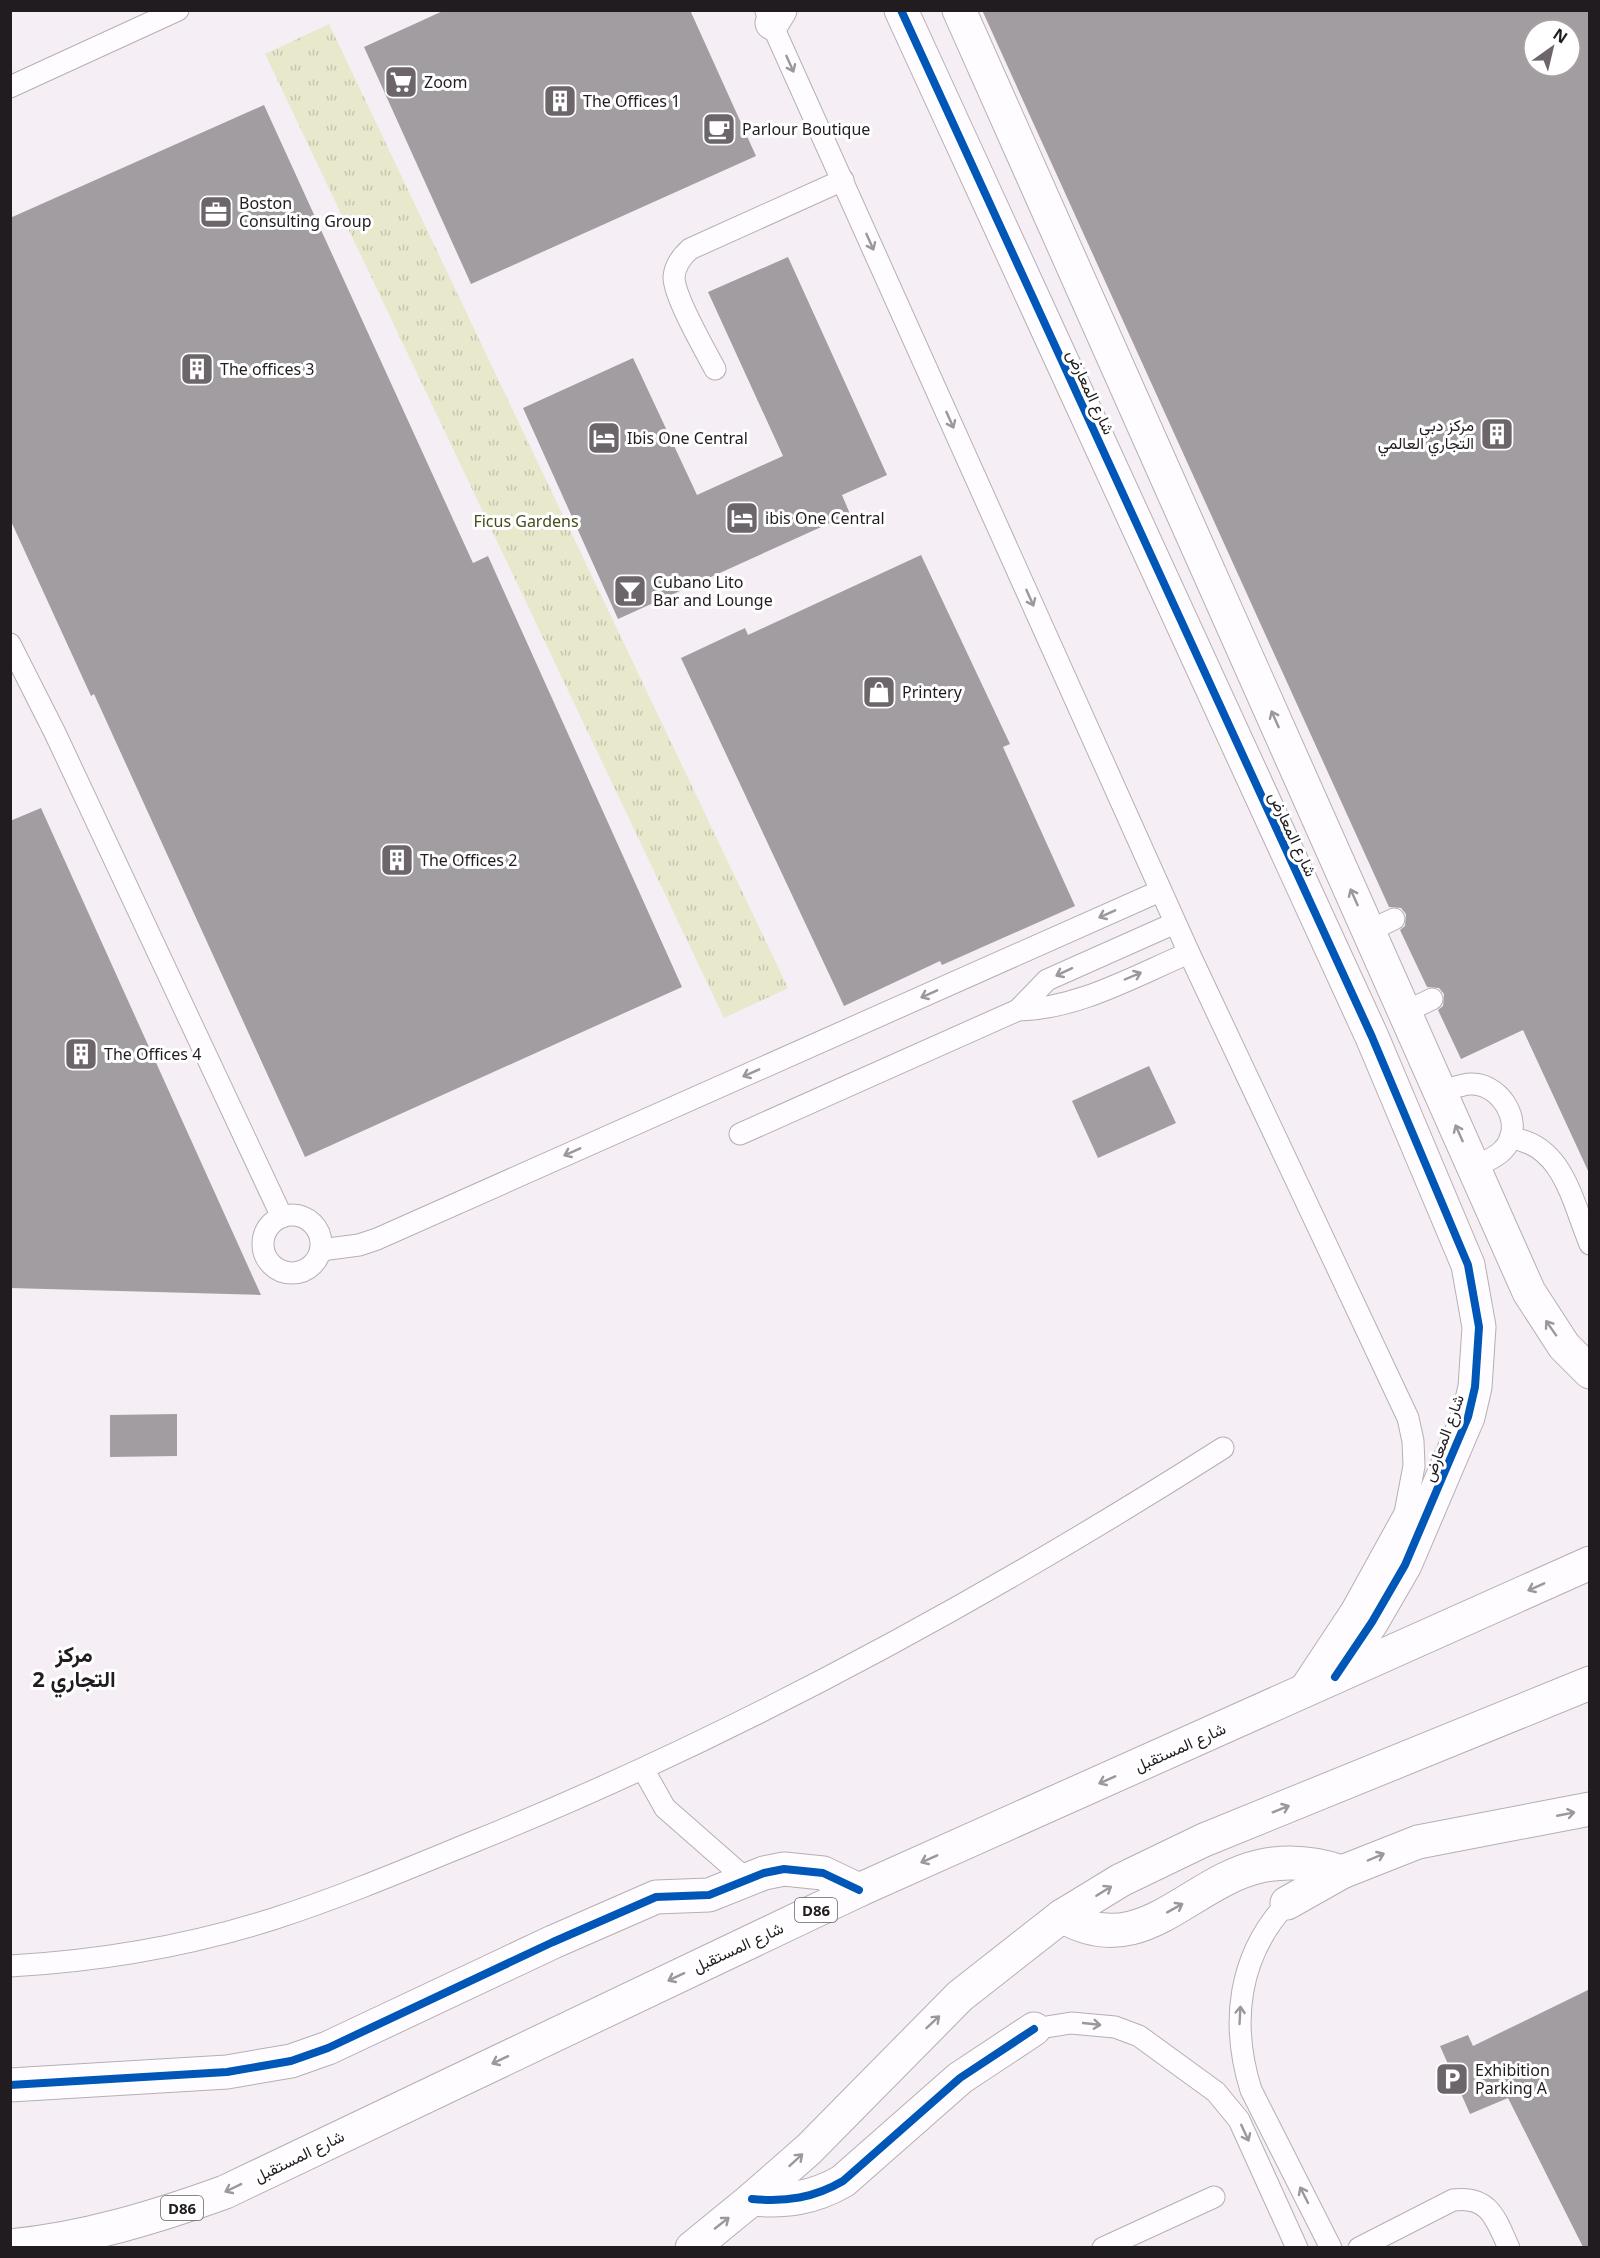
<svg xmlns="http://www.w3.org/2000/svg" width="1600" height="2258" font-family="'Noto Sans',Vazirmatn,sans-serif">
	<style>
		.grass { fill: url(#grass-tufts) }
		.building { fill: #a29da1; fill-rule: evenodd }
		.lines { fill: none; stroke-linecap: round; stroke-linejoin: round }
		.lane-casing { stroke: #b5afb4; stroke-width: 23 }
		.street-casing { stroke: #b5afb4; stroke-width: 35 }
		.secondary-casing { stroke: #b5afb4; stroke-width: 35 }
		.primary-casing { stroke: #b5afb4; stroke-width: 35 }
		.lane { stroke: #fefcfe; stroke-width: 21 }
		.street { stroke: #fefcfe; stroke-width: 33 }
		.secondary { stroke: #fefcfe; stroke-width: 33 }
		.primary { stroke: #fefcfe; stroke-width: 33 }
		.cycleway-casing { stroke: #fff; stroke-width: 11 }
		.cycleway { stroke: #0057b8; stroke-width: 8 }
		.oneway { stroke: #9b979a }
		.labels { text-anchor: middle; dominant-baseline: central; stroke-width: 6; stroke-linejoin: round; paint-order: stroke }
		.shield { fill: #fff; stroke: #646063; stroke-width: 1.5 }
		.shield-label { font-size: 15px; font-weight: bold; fill: #211c20 }
		.poi-label { font-size: 16px; fill: #211c20; stroke: #fff; text-anchor: start }
		.street-label { font-size: 16px; fill: #211c20; stroke: #fff }
		.park-label { font-size: 16px; fill: #464c1a; stroke: #fff }
		.district-label { font-size: 22px; font-weight: bold; fill: #211c20; stroke: #fff }
	</style>
	<defs>
		<pattern id="grass-tufts" width="24" height="20" patternUnits="userSpaceOnUse" patternTransform="scale(1.5)"><rect width="24" height="20" fill="#e7e8cc"/><path d="M3 7l-1-3M5 7V3M7 7l1-3M15 17l-1-3M17 17v-4M19 17l1-3" fill="none" stroke="#c6c6af"/></pattern>
	</defs>
	<rect width="100%" height="100%" fill="#f6eef5"/>
	<polygon class="grass" points="329,24 788,988 724,1018 265,54"/>
	<g class="building">
		<polygon points="445,10 690,10 756,156 471,284 364,47"/>
		<path d="M 982,10 L 1590,10 L 1590,1175 L 1523,1030 L 1461,1059 L 1438,1010 L 1443,1006 L 1444,994 L 1439,988 L 1427,987 L 1400,930 L 1405,926 L 1406,914 L 1401,908 L 1389,907 ZM 1534,30 L 1570,30 L 1570,66 L 1534,66 Z"/>
		<polygon points="264,105 473,563 488,556 682,987 305,1157 94,694 91,696 10,519 10,218"/>
		<polygon points="788,257 887,475 842,495 850,514 618,619 523,408 633,358 697,495 783,456 708,292"/>
		<polygon points="921,555 1010,744 1003,747 1075,906 942,965 940,961 844,1006 681,658 745,628 748,635"/>
		<polygon points="41,808 261,1295 10,1288 10,821"/>
		<polygon points="1149,1066 1176,1123 1098,1158 1072,1101"/>
		<polygon points="177,1414 177,1456 110,1457 110,1415"/>
		<polygon points="1590,1989 1590,2247 1583,2247 1508,2098 1470,2114 1440,2046 1468,2035 1473,2046"/>
	</g>
	<g class="lines">
		<g class="lane-casing">
			<g id="lane">
				<polyline points="766,11 1189,953 1408,1418 1413,1441 1414,1466 1405,1513 1352,1609 1297,1692"/>
				<polyline points="10,87 178,10"/>
				<path d="M 715,369 C 705,350 674,297 674,277 C 675,265 681,257 690,249 L 843,180"/>
				<polyline points="10,644 55,733 282,1217"/>
				<polyline points="1369,931 1394,919"/>
				<polyline points="1018,1010 1047,980 1175,923"/>
				<polyline points="1405,1012 1432,999"/>
				<path d="M 1441,1092 C 1451,1089 1463,1083 1473,1084 C 1503,1085 1526,1127 1503,1150 C 1496,1158 1483,1162 1475,1167"/>
				<path d="M 740,1134 L 1018,1010 C 1078,1009 1134,976 1189,953"/>
				<path d="M 1510,1138 C 1563,1144 1572,1201 1590,1244"/>
				<circle cx="292" cy="1244" r="29"/>
				<polyline points="321,1250 359,1245 377,1239 1160,891"/>
				<polyline points="643,1769 665,1808 746,1879"/>
				<path d="M 1287,1903 C 1238,1956 1230,2023 1251,2090 L 1331,2248"/>
				<path d="M 10,1966 C 99,1961 188,1946 273,1919 C 341,1897 407,1869 473,1842 C 736,1736 984,1600 1223,1448"/>
				<polyline points="1034,2029 1071,2023 1115,2027 1139,2036 1216,2092 1239,2120 1297,2248"/>
				<polyline points="1103,2248 1214,2197"/>
				<path d="M 1359,2248 L 1453,2200 C 1490,2195 1496,2220 1509,2248"/>
			</g>
		</g>
		<g class="street-casing">
			<g id="street">
				<polyline points="1287,1903 1342,1872 1418,1842 1590,1809"/>
				<polyline points="10,2085 227,2072 291,2061 328,2048 553,1942 656,1897 709,1895 764,1873 784,1869 823,1873 859,1890"/>
				<path d="M 752,2199 C 786,2202 814,2198 843,2181 L 960,2078 L 1034,2029"/>
			</g>
		</g>
		<g class="secondary-casing">
			<g id="secondary">
				<polyline points="901,10 1372,1037 1468,1265 1479,1327 1475,1387 1468,1417 1405,1565 1372,1622 1335,1677"/>
				<polyline points="959,10 1529,1292 1564,1346 1590,1372"/>
				<polyline points="772,23 780,10"/>
			</g>
		</g>
		<g class="primary-casing">
			<g id="primary">
				<path d="M 1062,1916 C 1142,1963 1188,1882 1261,1866 C 1289,1860 1316,1863 1342,1872"/>
				<path d="M 10,2246 C 84,2239 156,2217 225,2192 L 859,1890 L 1590,1563"/>
				<polyline points="692,2248 752,2199 809,2149 960,1996 1062,1916 1121,1880 1204,1840 1590,1683"/>
			</g>
		</g>
		<use href="#lane" class="lane"/>
		<use href="#street" class="street"/>
		<use href="#secondary" class="secondary"/>
		<use href="#primary" class="primary"/>
		<g class="cycleway-casing">
			<g id="cycleway">
				<polyline points="901,10 1372,1037 1468,1265 1479,1327 1475,1387 1468,1417 1405,1565 1372,1622 1335,1677"/>
				<polyline points="10,2085 227,2072 291,2061 328,2048 553,1942 656,1897 709,1895 764,1873 784,1869 823,1873 859,1890"/>
				<path d="M 752,2199 C 786,2202 814,2198 843,2181 L 960,2078 L 1034,2029"/>
			</g>
		</g>
		<use href="#cycleway" class="cycleway"/>
	</g>
	<defs><path id="oneway-shaft" d="M-6 0H5M1.5-3L5.5 0L1.5 3" fill="none" stroke-width="1.6" stroke-linecap="round" stroke-linejoin="round" transform="scale(1.5)"/></defs>
	<g class="oneway">
		<use href="#oneway-shaft" transform="translate(790 64) rotate(66)"/>
		<use href="#oneway-shaft" transform="translate(870 242) rotate(66)"/>
		<use href="#oneway-shaft" transform="translate(950 420) rotate(66)"/>
		<use href="#oneway-shaft" transform="translate(1030 598) rotate(66)"/>
		<use href="#oneway-shaft" transform="translate(1275 719) rotate(-114)"/>
		<use href="#oneway-shaft" transform="translate(1354 897) rotate(-114)"/>
		<use href="#oneway-shaft" transform="translate(1107 914) rotate(156)"/>
		<use href="#oneway-shaft" transform="translate(1064 972) rotate(155)"/>
		<use href="#oneway-shaft" transform="translate(1133 976) rotate(-23)"/>
		<use href="#oneway-shaft" transform="translate(929 994) rotate(156)"/>
		<use href="#oneway-shaft" transform="translate(751 1073) rotate(156)"/>
		<use href="#oneway-shaft" transform="translate(1459 1133) rotate(-114)"/>
		<use href="#oneway-shaft" transform="translate(572 1152) rotate(156)"/>
		<use href="#oneway-shaft" transform="translate(1551 1328) rotate(-125)"/>
		<use href="#oneway-shaft" transform="translate(1536 1587) rotate(156)"/>
		<use href="#oneway-shaft" transform="translate(1107 1780) rotate(156)"/>
		<use href="#oneway-shaft" transform="translate(1281 1809) rotate(-22)"/>
		<use href="#oneway-shaft" transform="translate(1566 1814) rotate(-11)"/>
		<use href="#oneway-shaft" transform="translate(1376 1857) rotate(-23)"/>
		<use href="#oneway-shaft" transform="translate(929 1859) rotate(156)"/>
		<use href="#oneway-shaft" transform="translate(1104 1891) rotate(-32)"/>
		<use href="#oneway-shaft" transform="translate(1175 1908) rotate(-29)"/>
		<use href="#oneway-shaft" transform="translate(676 1977) rotate(155)"/>
		<use href="#oneway-shaft" transform="translate(1240 2015) rotate(-87)"/>
		<use href="#oneway-shaft" transform="translate(933 2022) rotate(-43)"/>
		<use href="#oneway-shaft" transform="translate(1092 2024) rotate(6)"/>
		<use href="#oneway-shaft" transform="translate(500 2060) rotate(155)"/>
		<use href="#oneway-shaft" transform="translate(1245 2133) rotate(65)"/>
		<use href="#oneway-shaft" transform="translate(796 2160) rotate(-42)"/>
		<use href="#oneway-shaft" transform="translate(233 2188) rotate(154)"/>
		<use href="#oneway-shaft" transform="translate(1304 2195) rotate(-117)"/>
		<use href="#oneway-shaft" transform="translate(722 2223) rotate(-38)"/>
	</g>
	<defs>
		<g id="supermarket-square" transform="scale(1.725)"><rect x="-9" y="-9" width="18" height="18" rx="4" fill="#6c666b" stroke="#fff"/><path d="M-6-5.5h2.5l.6 2H6L4.5 2H-2.5L-4.4-4H-6ZM-1.5 3.2a1.3 1.3 0 1 0 .1 0ZM3 3.2a1.3 1.3 0 1 0 .1 0Z" fill="#fff"/></g>
		<g id="building-square" transform="scale(1.725)"><rect x="-9" y="-9" width="18" height="18" rx="4" fill="#6c666b" stroke="#fff"/><path d="M-4-6H4V6H1V3H-1V6H-4ZM-2.5-4.3h1.7v1.8h-1.7ZM.8-4.3h1.7v1.8H.8ZM-2.5-1h1.7V.8h-1.7ZM.8-1h1.7V.8H.8Z" fill="#fff"/></g>
		<g id="cafe-square" transform="scale(1.725)"><rect x="-9" y="-9" width="18" height="18" rx="4" fill="#6c666b" stroke="#fff"/><path d="M-5.5-4.5H6V0H3Q3 3.5 0 3.5H-2.5Q-5.5 3.5-5.5 0ZM3-3.2v2h1.7v-2ZM-6 4.5H4V6H-6Z" fill="#fff"/></g>
		<g id="office-square" transform="scale(1.725)"><rect x="-9" y="-9" width="18" height="18" rx="4" fill="#6c666b" stroke="#fff"/><path d="M-6-3h4V-5.5h4V-3h4V5H-6ZM-1-4.5V-3h2v-1.5ZM-6 0V1H6V0Z" fill="#fff"/></g>
		<g id="hotel-square" transform="scale(1.725)"><rect x="-9" y="-9" width="18" height="18" rx="4" fill="#6c666b" stroke="#fff"/><path d="M-6-4.5h1.5V1H6V5H4.5V3h-9V5H-6ZM-4 0a1.8 1.8 0 1 1 3.6 0ZM.5 0V-2.5h3Q6-2.5 6 0Z" fill="#fff"/></g>
		<g id="bar-square" transform="scale(1.725)"><rect x="-9" y="-9" width="18" height="18" rx="4" fill="#6c666b" stroke="#fff"/><path d="M-6-5H6L.8 .8V4.5H3.5V6h-7V4.5H-.8V.8Z" fill="#fff"/></g>
		<g id="shop-square" transform="scale(1.725)"><rect x="-9" y="-9" width="18" height="18" rx="4" fill="#6c666b" stroke="#fff"/><path d="M-5-2.5h2.3a2.7 3.5 0 0 1 5.4 0H5L5.5 6h-11ZM-1.5-2.5h3a1.5 2.3 0 0 0-3 0Z" fill="#fff"/></g>
		<g id="parking-square" transform="scale(1.725)"><rect x="-9" y="-9" width="18" height="18" rx="4" fill="#6c666b" stroke="#fff"/><path d="M-3.5-5.5H1a3.5 3.5 0 0 1 0 7H-1V5.5H-3.5ZM-1-3.4V-.6H.8a1.4 1.4 0 0 0 0-2.8Z" fill="#fff"/></g>
	</defs>
	<g fill-rule="evenodd">
		<use href="#supermarket-square" x="401" y="82"/>
		<use href="#building-square" x="560" y="101"/>
		<use href="#cafe-square" x="719" y="129"/>
		<use href="#office-square" x="216" y="212"/>
		<use href="#building-square" x="197" y="369"/>
		<use href="#building-square" x="1497" y="434"/>
		<use href="#hotel-square" x="604" y="438"/>
		<use href="#hotel-square" x="742" y="518"/>
		<use href="#bar-square" x="630" y="591"/>
		<use href="#shop-square" x="879" y="692"/>
		<use href="#building-square" x="397" y="860"/>
		<use href="#building-square" x="81" y="1054"/>
		<use href="#parking-square" x="1452" y="2079"/>
	</g>
	<g class="labels">
		<g class="shield">
			<rect x="795" y="1898" width="42" height="24" rx="4.5"/>
			<rect x="161" y="2196" width="42" height="24" rx="4.5"/>
		</g>
		<g class="shield-label">
			<text x="816" y="1910">D86</text>
			<text x="182" y="2208">D86</text>
		</g>
		<g class="poi-label">
			<text x="424" y="82">Zoom</text>
			<text x="583" y="101">The Offices 1</text>
			<text x="742" y="129">Parlour Boutique</text>
			<text x="239" y="203">Boston<tspan x="239" dy="18">Consulting Group</tspan></text>
			<text x="220" y="369">The offices 3</text>
			<text x="1474" y="425" text-anchor="end">مركز دبي<tspan x="1474" dy="18">التجاري العالمي</tspan></text>
			<text x="627" y="438">Ibis One Central</text>
			<text x="765" y="518">ibis One Central</text>
			<text x="653" y="582">Cubano Lito<tspan x="653" dy="18">Bar and Lounge</tspan></text>
			<text x="902" y="692">Printery</text>
			<text x="420" y="860">The Offices 2</text>
			<text x="104" y="1054">The Offices 4</text>
			<text x="1475" y="2070">Exhibition<tspan x="1475" dy="18">Parking A</tspan></text>
		</g>
		<g class="street-label">
			<text transform="translate(1091 392) rotate(65)">شارع المعارض</text>
			<text transform="translate(1293 834) rotate(65)">شارع المعارض</text>
			<text transform="translate(1443 1438) rotate(-70)">شارع المعارض</text>
			<text transform="translate(1180 1747) rotate(-24)">شارع المستقبل</text>
			<text transform="translate(738 1947) rotate(-25)">شارع المستقبل</text>
			<text transform="translate(299 2156) rotate(-26)">شارع المستقبل</text>
		</g>
		<g class="park-label">
			<text x="526" y="521">Ficus Gardens</text>
		</g>
		<g class="district-label">
			<text x="74" y="1653">مركز<tspan x="74" dy="25">التجاري 2</tspan></text>
		</g>
	</g>
	<rect width="1600" height="2258" fill="none" stroke="#211c20" stroke-width="24"/>
	<g transform="translate(1552 48) rotate(34)"><circle r="28" fill="#ffffff" stroke="#a6a4a6" stroke-width="1.5"/>
	<path d="M0-4.5L10 22L0 15L-10 22Z" fill="#6c666b"/>
	<text y="-9" font-size="16" font-weight="bold" text-anchor="middle" fill="#211c20">N</text>
	</g>
</svg>
